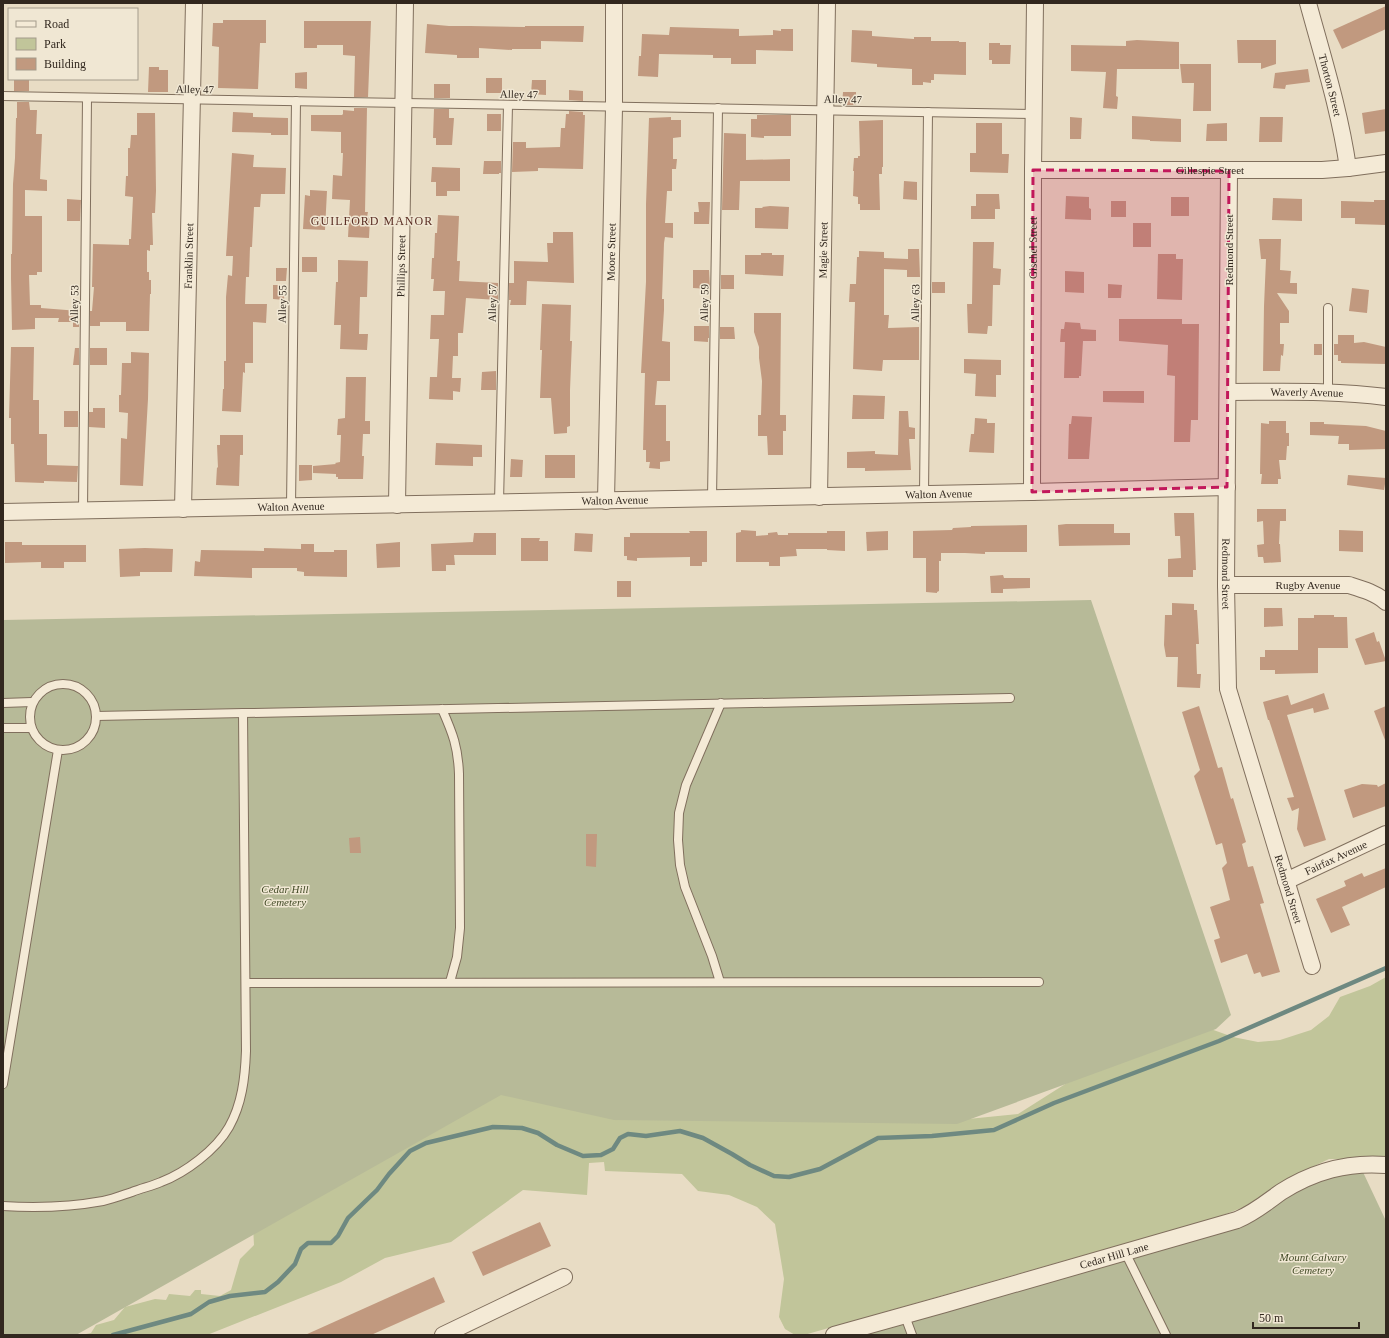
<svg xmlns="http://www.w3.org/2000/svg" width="1389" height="1338" font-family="Georgia,serif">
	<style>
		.green { fill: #c1c59a }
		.cemetery { fill: #b7ba98 }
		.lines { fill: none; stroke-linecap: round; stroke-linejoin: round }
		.stream { stroke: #6e8981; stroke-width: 4.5 }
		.building { fill: #c1997f }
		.service-casing { stroke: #806f5d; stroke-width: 10 }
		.minor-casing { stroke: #806f5d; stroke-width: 18 }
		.service { stroke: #f4ead6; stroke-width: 8 }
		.minor { stroke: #f4ead6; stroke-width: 16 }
		.marked { fill: #c2185b; fill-opacity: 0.2; stroke: #c2185b; stroke-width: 3; stroke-dasharray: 8 5; stroke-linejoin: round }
		.labels { text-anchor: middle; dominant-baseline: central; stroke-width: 3; stroke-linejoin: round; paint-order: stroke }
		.street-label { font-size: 11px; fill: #32281f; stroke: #f0e7d3 }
		.park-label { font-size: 11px; font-style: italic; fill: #444c28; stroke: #f0e7d3 }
		.neighbourhood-label { font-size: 12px; letter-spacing: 1px; fill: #5a2e24; stroke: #f0e7d3 }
	</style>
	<rect width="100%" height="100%" fill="#e8dcc4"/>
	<polygon class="green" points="1386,977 1386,1160 1371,1159 1329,1159 1306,1170 1249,1205 1218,1217 804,1335 795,1335 785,1329 779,1317 784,1279 775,1224 757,1207 729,1195 698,1191 682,1174 605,1171 604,1162 589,1163 587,1195 523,1190 451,1242 385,1258 341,1282 207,1335 81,1335 91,1333 96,1325 114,1320 125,1307 155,1299 166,1300 169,1294 190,1296 195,1290 201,1290 201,1294 220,1296 231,1290 240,1259 254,1245 253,1226 369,1068 948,1121 1018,1114 1100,1062 1194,1023 1233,1037 1258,1042 1280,1040 1311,1030 1329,1016 1340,997 1370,986"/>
	<g class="cemetery">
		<polygon points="1091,600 1231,1015 1216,1029 957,1124 614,1120 501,1095 76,1335 3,1335 3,620"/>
		<polygon points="1362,1170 1386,1221 1386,1335 851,1335 1233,1223 1298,1186"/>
	</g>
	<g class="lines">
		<polyline class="stream" points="113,1335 191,1314 209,1302 230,1296 265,1292 278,1282 295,1264 301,1249 308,1243 331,1243 338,1236 348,1218 377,1190 389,1174 410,1151 426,1143 493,1127 522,1128 538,1133 557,1145 583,1156 601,1155 613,1149 620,1138 628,1134 646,1136 680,1131 703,1138 732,1154 750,1165 774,1176 789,1177 820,1169 878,1138 932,1136 994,1130 1054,1103 1219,1041 1386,968"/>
	</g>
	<g class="building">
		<polygon points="1386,6 1386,29 1342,49 1333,30"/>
		<polygon points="223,20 266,20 266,43 260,43 258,89 218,88 219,47 212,46 213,23 223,23"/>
		<polygon points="304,21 371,21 368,97 354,97 355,56 343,55 343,45 317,45 317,48 304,48"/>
		<polygon points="427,24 449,26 470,26 525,27 525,26 584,26 583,42 541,41 541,49 512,49 512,50 479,48 479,58 457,58 457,55 425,53"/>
		<polygon points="670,27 739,29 739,36 773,35 773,30 781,31 781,29 793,29 793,51 756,50 756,64 731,64 731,58 713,58 713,55 659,54 658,77 638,76 639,56 641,56 642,34 669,35"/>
		<polygon points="852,30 872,31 872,36 914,39 914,37 931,37 931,41 959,41 959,42 966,42 966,75 934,74 934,80 931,80 931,83 923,82 923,85 912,85 912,69 877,67 877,64 851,62"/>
		<polygon points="1137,40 1179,42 1179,69 1117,69 1116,96 1118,97 1117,109 1103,108 1106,72 1071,71 1071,45 1126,46 1126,41"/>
		<polygon points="1237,40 1276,40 1276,64 1261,69 1261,63 1238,63"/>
		<polygon points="989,43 1000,43 1000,45 1011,45 1010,64 992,64 992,60 989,60"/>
		<polygon points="1180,64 1211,64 1211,111 1193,111 1194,83 1182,83"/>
		<polygon points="149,67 159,67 159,70 168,70 168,92 148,92"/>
		<polygon points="1308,69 1310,82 1286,85 1285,89 1273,88 1275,73"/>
		<polygon points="307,72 307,89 295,88 295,73"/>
		<rect x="486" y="78" width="16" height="15"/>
		<rect x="14" y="79" width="15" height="12"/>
		<polygon points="532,80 546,80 546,95 531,94"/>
		<rect x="434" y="84" width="16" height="14"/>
		<polygon points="569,90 583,91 583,101 569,100"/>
		<polygon points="843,92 856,92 856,105 842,105"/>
		<polygon points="17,102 29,102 30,110 37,110 36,134 42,134 40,179 47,180 47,191 25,190 25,216 42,216 42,272 37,272 37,275 29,275 30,305 41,305 41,308 79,311 79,327 73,327 73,322 58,322 59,318 35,318 35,329 12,330 11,278 11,254 12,254 13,184 15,158 16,118 17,118"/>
		<polygon points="354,108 367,108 365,212 368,212 367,217 370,217 369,238 348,237 350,200 332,199 333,175 342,176 343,153 341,153 341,132 311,131 311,115 342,115 343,114 343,110 354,111"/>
		<polygon points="434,109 449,109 449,118 454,118 452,145 436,145 436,138 433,138"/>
		<polygon points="1386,109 1386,131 1365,134 1362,113"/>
		<polygon points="569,111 583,112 583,115 585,115 583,169 538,168 538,171 512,172 513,142 526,142 526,148 560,147 561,128 565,128 566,114 569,114"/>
		<polygon points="233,112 253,113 253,117 288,118 288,135 271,135 271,133 232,132"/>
		<polygon points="137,113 155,113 156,191 155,213 152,213 153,245 150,245 150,251 147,250 147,272 149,272 149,280 151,280 151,294 150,294 149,331 126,331 126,322 100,322 100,326 90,326 90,311 92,311 94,287 92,287 93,244 129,245 129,239 131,239 133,197 125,196 126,176 128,176 128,148 130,148 131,135 137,135"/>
		<rect x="487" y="114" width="14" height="17"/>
		<polygon points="757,115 791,115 791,136 764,136 764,138 751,137 751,119 757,119"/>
		<polygon points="1132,116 1181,119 1181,142 1150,141 1150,140 1132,139"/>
		<polygon points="671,117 671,120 681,120 681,137 673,138 673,159 677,159 676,169 672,169 672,191 667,191 665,223 673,223 673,238 665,237 664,243 662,299 664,299 664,310 662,341 670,342 670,381 657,381 655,405 666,405 666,441 670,441 670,461 660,462 660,469 649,468 650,462 646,462 646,450 643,450 645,373 641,373 646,282 646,204 649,118"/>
		<polygon points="1070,117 1082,118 1081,139 1070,139"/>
		<polygon points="1260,117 1283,117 1282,142 1259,142"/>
		<polygon points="883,120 883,167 882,167 882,174 879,174 880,210 860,210 860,204 858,204 858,197 853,196 854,171 853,171 854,158 858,158 858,156 860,156 859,121"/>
		<polygon points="976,123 1002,123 1002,154 1009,154 1008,173 970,172 970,153 976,153"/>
		<polygon points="1227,123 1227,141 1206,141 1207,124"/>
		<polygon points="724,133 746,134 746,160 790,159 790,181 740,181 739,210 722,210"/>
		<polygon points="232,153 254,155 253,167 286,168 285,194 261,194 260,207 254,207 252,247 250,247 249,277 246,277 245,304 267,304 266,323 253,322 253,363 245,363 245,373 243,372 241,412 222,411 223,389 224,389 224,361 226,361 226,297 228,275 232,276 233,256 226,256"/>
		<polygon points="484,161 501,161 501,173 499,173 499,174 483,174"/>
		<polygon points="432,167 460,168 460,191 447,191 447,196 436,196 436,182 431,182"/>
		<polygon points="904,181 917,182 917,200 903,199"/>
		<polygon points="310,190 327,191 325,230 303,229 305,195 310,196"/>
		<polygon points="976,194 999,194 1000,209 995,209 995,219 971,219 971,206 976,206"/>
		<polygon points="1066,196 1089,197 1089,208 1091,209 1091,220 1065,219"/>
		<rect x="1171" y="197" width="18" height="19"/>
		<polygon points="1273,198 1302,199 1302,221 1272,220"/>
		<polygon points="67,199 81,200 80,221 67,221"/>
		<polygon points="1374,200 1386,200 1386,225 1355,224 1355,218 1341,218 1341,201 1374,202"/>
		<rect x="1111" y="201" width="15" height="16"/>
		<polygon points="698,202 710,202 709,224 694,224 694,212 699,212"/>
		<polygon points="770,206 789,207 788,229 755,228 755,208 763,208 762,207"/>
		<polygon points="438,215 459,216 457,261 460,261 459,281 498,283 498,300 466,298 463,333 458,333 458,356 453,356 452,378 461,378 460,392 453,391 453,400 429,399 430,377 437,377 439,339 430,339 431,315 444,315 445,291 433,291 434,279 431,279 432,258 434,258 435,233 437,233"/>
		<rect x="1133" y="223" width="18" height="24"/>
		<polygon points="553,232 573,232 574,283 527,281 526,305 510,305 511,300 509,300 509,283 514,283 514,261 548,262 547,243 553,243"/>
		<polygon points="1259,239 1281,239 1280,270 1291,271 1290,283 1297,283 1297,294 1277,293 1289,311 1289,323 1280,323 1280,344 1284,344 1283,356 1281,355 1280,371 1263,371 1264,306 1266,259 1261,259"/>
		<polygon points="973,242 994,242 993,268 1001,269 1000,285 993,285 992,326 988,326 987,334 968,333 967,304 972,304"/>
		<polygon points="908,249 919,249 920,277 907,277 907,270 884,269 884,315 889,315 888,328 919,327 919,360 883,360 882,371 853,369 855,302 849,302 850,284 856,284 857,257 859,257 859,251 884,252 884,258 908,259"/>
		<polygon points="761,253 772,253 772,255 784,255 783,276 745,274 745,255 761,255"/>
		<polygon points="1158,254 1176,254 1176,259 1183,259 1182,300 1157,299"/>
		<rect x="302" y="257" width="15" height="15"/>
		<polygon points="338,260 368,261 367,297 360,297 359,334 368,334 367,350 340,349 341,325 334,325 336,282 338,282"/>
		<polygon points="276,268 287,268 286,281 276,281"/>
		<polygon points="693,270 709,270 710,289 693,288"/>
		<polygon points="1065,271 1084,272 1084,293 1065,292"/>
		<rect x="721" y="275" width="13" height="14"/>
		<rect x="932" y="282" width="13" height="11"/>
		<polygon points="1108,284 1122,285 1121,298 1108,298"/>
		<polygon points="273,285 285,285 284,300 273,299"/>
		<polygon points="1352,288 1369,290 1367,313 1349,311"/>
		<polygon points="542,304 571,305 570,341 572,341 570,390 570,426 567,427 567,433 554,434 551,398 540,398 542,350 540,350"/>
		<polygon points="754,313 781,313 780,415 786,415 786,431 783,431 783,455 768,455 767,436 758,436 758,415 761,415 762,381 759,358 759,347 754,332"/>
		<polygon points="1119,319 1182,319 1182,324 1199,324 1198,420 1191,420 1190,442 1174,442 1175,376 1167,375 1168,345 1119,341"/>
		<polygon points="1065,322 1080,323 1081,329 1096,330 1096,341 1083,341 1081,376 1079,376 1079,378 1064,378 1065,342 1060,342 1061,329 1064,329"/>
		<polygon points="694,326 709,326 709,338 708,338 708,342 694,341"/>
		<polygon points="720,327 734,327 735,339 720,339"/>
		<polygon points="1338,335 1354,335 1354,343 1364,342 1386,347 1386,364 1341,363 1341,361 1338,361 1338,355 1334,355 1334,344 1338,344"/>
		<rect x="1314" y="344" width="8" height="11"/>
		<polygon points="11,347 34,347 33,400 39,400 39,434 47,434 47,465 78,466 77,482 44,481 44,483 15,482 14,444 11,444 11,418 9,418"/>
		<polygon points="75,348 79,348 79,365 73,365"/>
		<rect x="90" y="348" width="17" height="17"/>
		<polygon points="131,352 149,353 148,399 143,486 120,485 121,438 127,439 128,413 119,412 119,395 121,395 122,363 131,363"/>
		<polygon points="964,359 1001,360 1001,375 996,375 996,397 975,396 976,374 964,373"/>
		<polygon points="496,371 496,390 481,390 482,372"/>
		<polygon points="346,377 366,377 365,421 370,421 370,434 363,434 362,456 364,456 363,479 338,479 338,477 336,477 336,474 313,473 313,466 336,464 335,463 340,462 341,435 337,435 338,419 345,418"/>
		<polygon points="1103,391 1144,391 1144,403 1103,402"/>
		<polygon points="853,395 885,396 884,419 852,419"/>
		<polygon points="93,408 105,408 105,428 89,427 89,412 93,412"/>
		<rect x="64" y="411" width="14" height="16"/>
		<polygon points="899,411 908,411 909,427 915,428 915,439 909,439 911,470 865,471 865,468 847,468 847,452 875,451 875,454 898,455"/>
		<polygon points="1072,416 1092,417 1089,459 1068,459 1069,424 1071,424"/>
		<polygon points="975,418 987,419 987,423 995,423 994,453 969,452 971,434 974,434"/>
		<polygon points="1269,421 1286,421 1286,433 1289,433 1289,446 1287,446 1286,460 1279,460 1281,479 1278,479 1278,484 1261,484 1262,474 1260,474 1261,423 1269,424"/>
		<polygon points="1310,422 1324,422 1324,424 1366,426 1386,431 1386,449 1349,450 1349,444 1338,444 1339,436 1310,435"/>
		<polygon points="220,435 243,435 243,455 240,455 239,486 216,485 217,467 218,468 217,445 220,445"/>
		<polygon points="436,443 482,445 482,457 473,457 473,466 435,465"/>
		<rect x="545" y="455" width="30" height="23"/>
		<polygon points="511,459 523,460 522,477 510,477"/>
		<polygon points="299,465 312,465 312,480 299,481"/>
		<polygon points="1348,475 1386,478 1384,490 1347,485"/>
		<polygon points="1257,509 1286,509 1286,521 1280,521 1279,544 1280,544 1281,562 1264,563 1263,557 1258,557 1257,545 1264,544 1263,521 1257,522"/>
		<polygon points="1174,513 1194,513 1196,570 1193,570 1193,577 1168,577 1168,559 1181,558 1180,536 1175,536 1175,535"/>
		<polygon points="1066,524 1114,524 1114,533 1130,533 1130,545 1059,546 1058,525"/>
		<polygon points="1027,525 1027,552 985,552 985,554 965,553 941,553 941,561 939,561 939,591 937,592 937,593 926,592 926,558 913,558 913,531 952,530 953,528 971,527 971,526"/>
		<polygon points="741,530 756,531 756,536 768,535 768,533 777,532 778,535 788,535 788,533 827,533 827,531 845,531 845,551 827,550 827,549 796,549 797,556 780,557 780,566 769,566 769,562 736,562 736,533 741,532"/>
		<polygon points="1339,530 1363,531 1363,552 1339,551"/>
		<polygon points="689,531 707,531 707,562 702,562 702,566 690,566 690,557 637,558 637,561 627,560 627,556 624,556 624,537 630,537 630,533 690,533"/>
		<polygon points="888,531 888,550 867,551 866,532"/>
		<polygon points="474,533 496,533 496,555 454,555 455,565 446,565 446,571 432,571 431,544 473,542"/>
		<polygon points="575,533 593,534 592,552 574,551"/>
		<polygon points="521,538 540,538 539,541 548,541 548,561 521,561"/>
		<polygon points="5,542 22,542 22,545 86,545 86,562 64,562 64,568 41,568 41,562 5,563"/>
		<polygon points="400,542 400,567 377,568 376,544"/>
		<polygon points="301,544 314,544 314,552 334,552 334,550 347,550 347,577 304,576 304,572 297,571 297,568 252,568 252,578 194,576 195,561 200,562 201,550 264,551 264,548 301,549"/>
		<polygon points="145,548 173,549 172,572 140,572 140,576 120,577 119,549"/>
		<polygon points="1003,575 1004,578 1030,578 1030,588 1003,589 1003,593 991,593 990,576"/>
		<rect x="617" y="581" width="14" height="16"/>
		<polygon points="1172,603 1194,604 1194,610 1197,610 1199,644 1196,644 1197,674 1201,674 1200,688 1177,687 1178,657 1166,657 1164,645 1165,615 1172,615"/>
		<polygon points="1264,608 1282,608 1283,626 1264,627"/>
		<polygon points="1314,615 1334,615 1334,617 1347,617 1348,648 1318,648 1318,673 1275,674 1275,670 1260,670 1260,657 1265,657 1265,650 1298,650 1298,618 1314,618"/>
		<polygon points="1374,632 1377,642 1379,641 1386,661 1365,665 1355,639"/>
		<polygon points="1324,693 1329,709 1314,713 1313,708 1287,715 1326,840 1304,847 1297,829 1299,808 1292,811 1287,798 1294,797 1269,720 1268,720 1263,702 1288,695 1291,705"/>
		<polygon points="1199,706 1218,768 1222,767 1231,799 1233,798 1246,842 1242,844 1248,867 1253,866 1264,903 1260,904 1280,972 1262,977 1260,972 1254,974 1247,954 1221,963 1214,940 1220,938 1210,907 1230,900 1222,868 1227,863 1222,843 1216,845 1206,813 1194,776 1200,770 1182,712"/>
		<polygon points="1386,706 1386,740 1385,740 1374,711"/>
		<polygon points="1386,783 1386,806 1353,818 1344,790 1362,784 1377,785 1378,787"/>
		<polygon points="586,834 597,834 596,867 586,866"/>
		<polygon points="360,837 361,853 350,853 349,838"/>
		<polygon points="1386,868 1386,887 1342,907 1350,925 1331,933 1316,899 1346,886 1344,881 1362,873 1364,877"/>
		<polygon points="540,1222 551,1246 483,1276 472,1252"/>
		<polygon points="434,1277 445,1302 371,1335 305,1335"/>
	</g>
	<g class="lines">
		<g class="service-casing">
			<g id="service">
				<polyline points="3,96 1034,114"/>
				<polyline points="1328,392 1328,308"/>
				<polyline points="924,494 928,112"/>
				<polyline points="712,499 718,108"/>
				<polyline points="499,503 508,105"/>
				<polyline points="291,507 296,101"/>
				<polyline points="83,511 87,98"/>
				<circle cx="63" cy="717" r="33"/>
				<polyline points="3,703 32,702"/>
				<path d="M 442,709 C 453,734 458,747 459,774 L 460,928 L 457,957 L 450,982"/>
				<polyline points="96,716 1010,698"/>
				<polyline points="3,728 31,728"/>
				<polyline points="720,982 712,956 685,887 680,865 678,840 679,813 686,785 721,703"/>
				<polyline points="246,983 1039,982"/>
				<polyline points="3,1084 58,750"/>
				<path d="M 3,1206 C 36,1208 70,1207 103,1201 C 113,1199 123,1195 132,1192 C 142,1188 152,1186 161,1182 C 185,1173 216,1150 229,1127 C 242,1104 245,1078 246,1051 L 243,713"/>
				<polyline points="1125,1252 1166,1335"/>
				<polyline points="905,1316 912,1335"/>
			</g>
		</g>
		<g class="minor-casing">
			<g id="minor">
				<path id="s1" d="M 1308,3 C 1323,58 1340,112 1348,168"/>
				<path id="s2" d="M 1033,170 L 1322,170 L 1348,168 L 1386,163"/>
				<path id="s3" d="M 1229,171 L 1226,585 L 1228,689 L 1312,966"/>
				<path id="s4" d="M 1228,392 C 1280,392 1334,390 1386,397"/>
				<path id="s5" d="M 1032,492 L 1033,170 L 1035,3"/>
				<path id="s6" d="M 819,497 L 827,3"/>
				<path id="s7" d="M 606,501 L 614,107 L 614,3"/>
				<path id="s8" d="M 397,505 L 405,3"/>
				<path id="s9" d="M 183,509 L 194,3"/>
				<path id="s10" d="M 3,512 L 1032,492 L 1227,487"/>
				<path id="s11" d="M 1226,585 L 1349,585 C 1362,589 1376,593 1386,602"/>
				<path id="s12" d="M 1286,881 L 1386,834"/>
				<polyline points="443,1335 564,1277"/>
				<path id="s13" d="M 834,1335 L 945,1304 L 1237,1220 C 1254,1213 1267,1202 1281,1192 C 1314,1171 1347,1162 1386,1165"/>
			</g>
		</g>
		<use href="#service" class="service"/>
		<use href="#minor" class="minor"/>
	</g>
	<path class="marked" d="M 1033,170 L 1229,171 L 1227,487 L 1032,492 Z"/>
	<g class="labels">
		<g class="street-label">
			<text stroke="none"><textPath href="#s1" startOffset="85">Thorton Street</textPath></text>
			<text transform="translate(195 89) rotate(1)">Alley 47</text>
			<text transform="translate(519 94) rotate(1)">Alley 47</text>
			<text transform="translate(843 99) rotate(1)">Alley 47</text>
			<text stroke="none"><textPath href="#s2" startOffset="177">Gillespie Street</textPath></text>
			<text stroke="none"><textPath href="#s5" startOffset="244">Gischel Street</textPath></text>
			<text stroke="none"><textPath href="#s6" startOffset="247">Magie Street</textPath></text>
			<text transform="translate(1229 250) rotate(-90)">Redmond Street</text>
			<text stroke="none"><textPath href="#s7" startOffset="249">Moore Street</textPath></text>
			<text stroke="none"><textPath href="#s9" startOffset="253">Franklin Street</textPath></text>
			<text stroke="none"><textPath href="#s8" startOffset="239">Phillips Street</textPath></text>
			<text transform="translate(492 303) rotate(-89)">Alley 57</text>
			<text transform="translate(704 303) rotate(-89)">Alley 59</text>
			<text transform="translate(915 303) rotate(-89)">Alley 63</text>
			<text transform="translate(74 304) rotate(-89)">Alley 53</text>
			<text transform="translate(282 304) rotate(-89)">Alley 55</text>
			<text stroke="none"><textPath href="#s4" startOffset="79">Waverly Avenue</textPath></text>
			<text stroke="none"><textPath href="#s10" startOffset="936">Walton Avenue</textPath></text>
			<text stroke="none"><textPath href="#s10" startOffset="612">Walton Avenue</textPath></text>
			<text stroke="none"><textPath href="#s10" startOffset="288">Walton Avenue</textPath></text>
			<text stroke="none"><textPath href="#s3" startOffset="403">Redmond Street</textPath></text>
			<text stroke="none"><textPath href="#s11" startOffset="82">Rugby Avenue</textPath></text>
			<text stroke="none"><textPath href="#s12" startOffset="55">Fairfax Avenue</textPath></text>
			<text stroke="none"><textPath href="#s3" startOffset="727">Redmond Street</textPath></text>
			<text stroke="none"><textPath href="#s13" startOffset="291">Cedar Hill Lane</textPath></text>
		</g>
		<g class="park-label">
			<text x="285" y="889">Cedar Hill<tspan x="285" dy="13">Cemetery</tspan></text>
			<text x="1313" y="1257">Mount Calvary<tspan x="1313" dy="13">Cemetery</tspan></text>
		</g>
		<g class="neighbourhood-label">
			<text x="372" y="221">GUILFORD MANOR</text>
		</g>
	</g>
	<rect width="1389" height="1338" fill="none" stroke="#32281f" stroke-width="8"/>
	<rect x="8" y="8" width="130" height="72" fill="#f0e7d3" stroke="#a49b8b"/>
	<rect x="16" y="21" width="20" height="6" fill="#f4ead6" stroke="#a49b8b"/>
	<text x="44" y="28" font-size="12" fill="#32281f">Road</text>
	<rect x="16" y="38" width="20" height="12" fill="#c1c59a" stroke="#a49b8b"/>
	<text x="44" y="48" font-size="12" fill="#32281f">Park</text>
	<rect x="16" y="58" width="20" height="12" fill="#c1997f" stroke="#a49b8b"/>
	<text x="44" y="68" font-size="12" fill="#32281f">Building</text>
	<path d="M1253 1322v6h106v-6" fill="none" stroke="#32281f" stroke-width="2"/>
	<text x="1259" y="1322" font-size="12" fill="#32281f" stroke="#f0e7d3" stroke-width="3" paint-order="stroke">50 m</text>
</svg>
